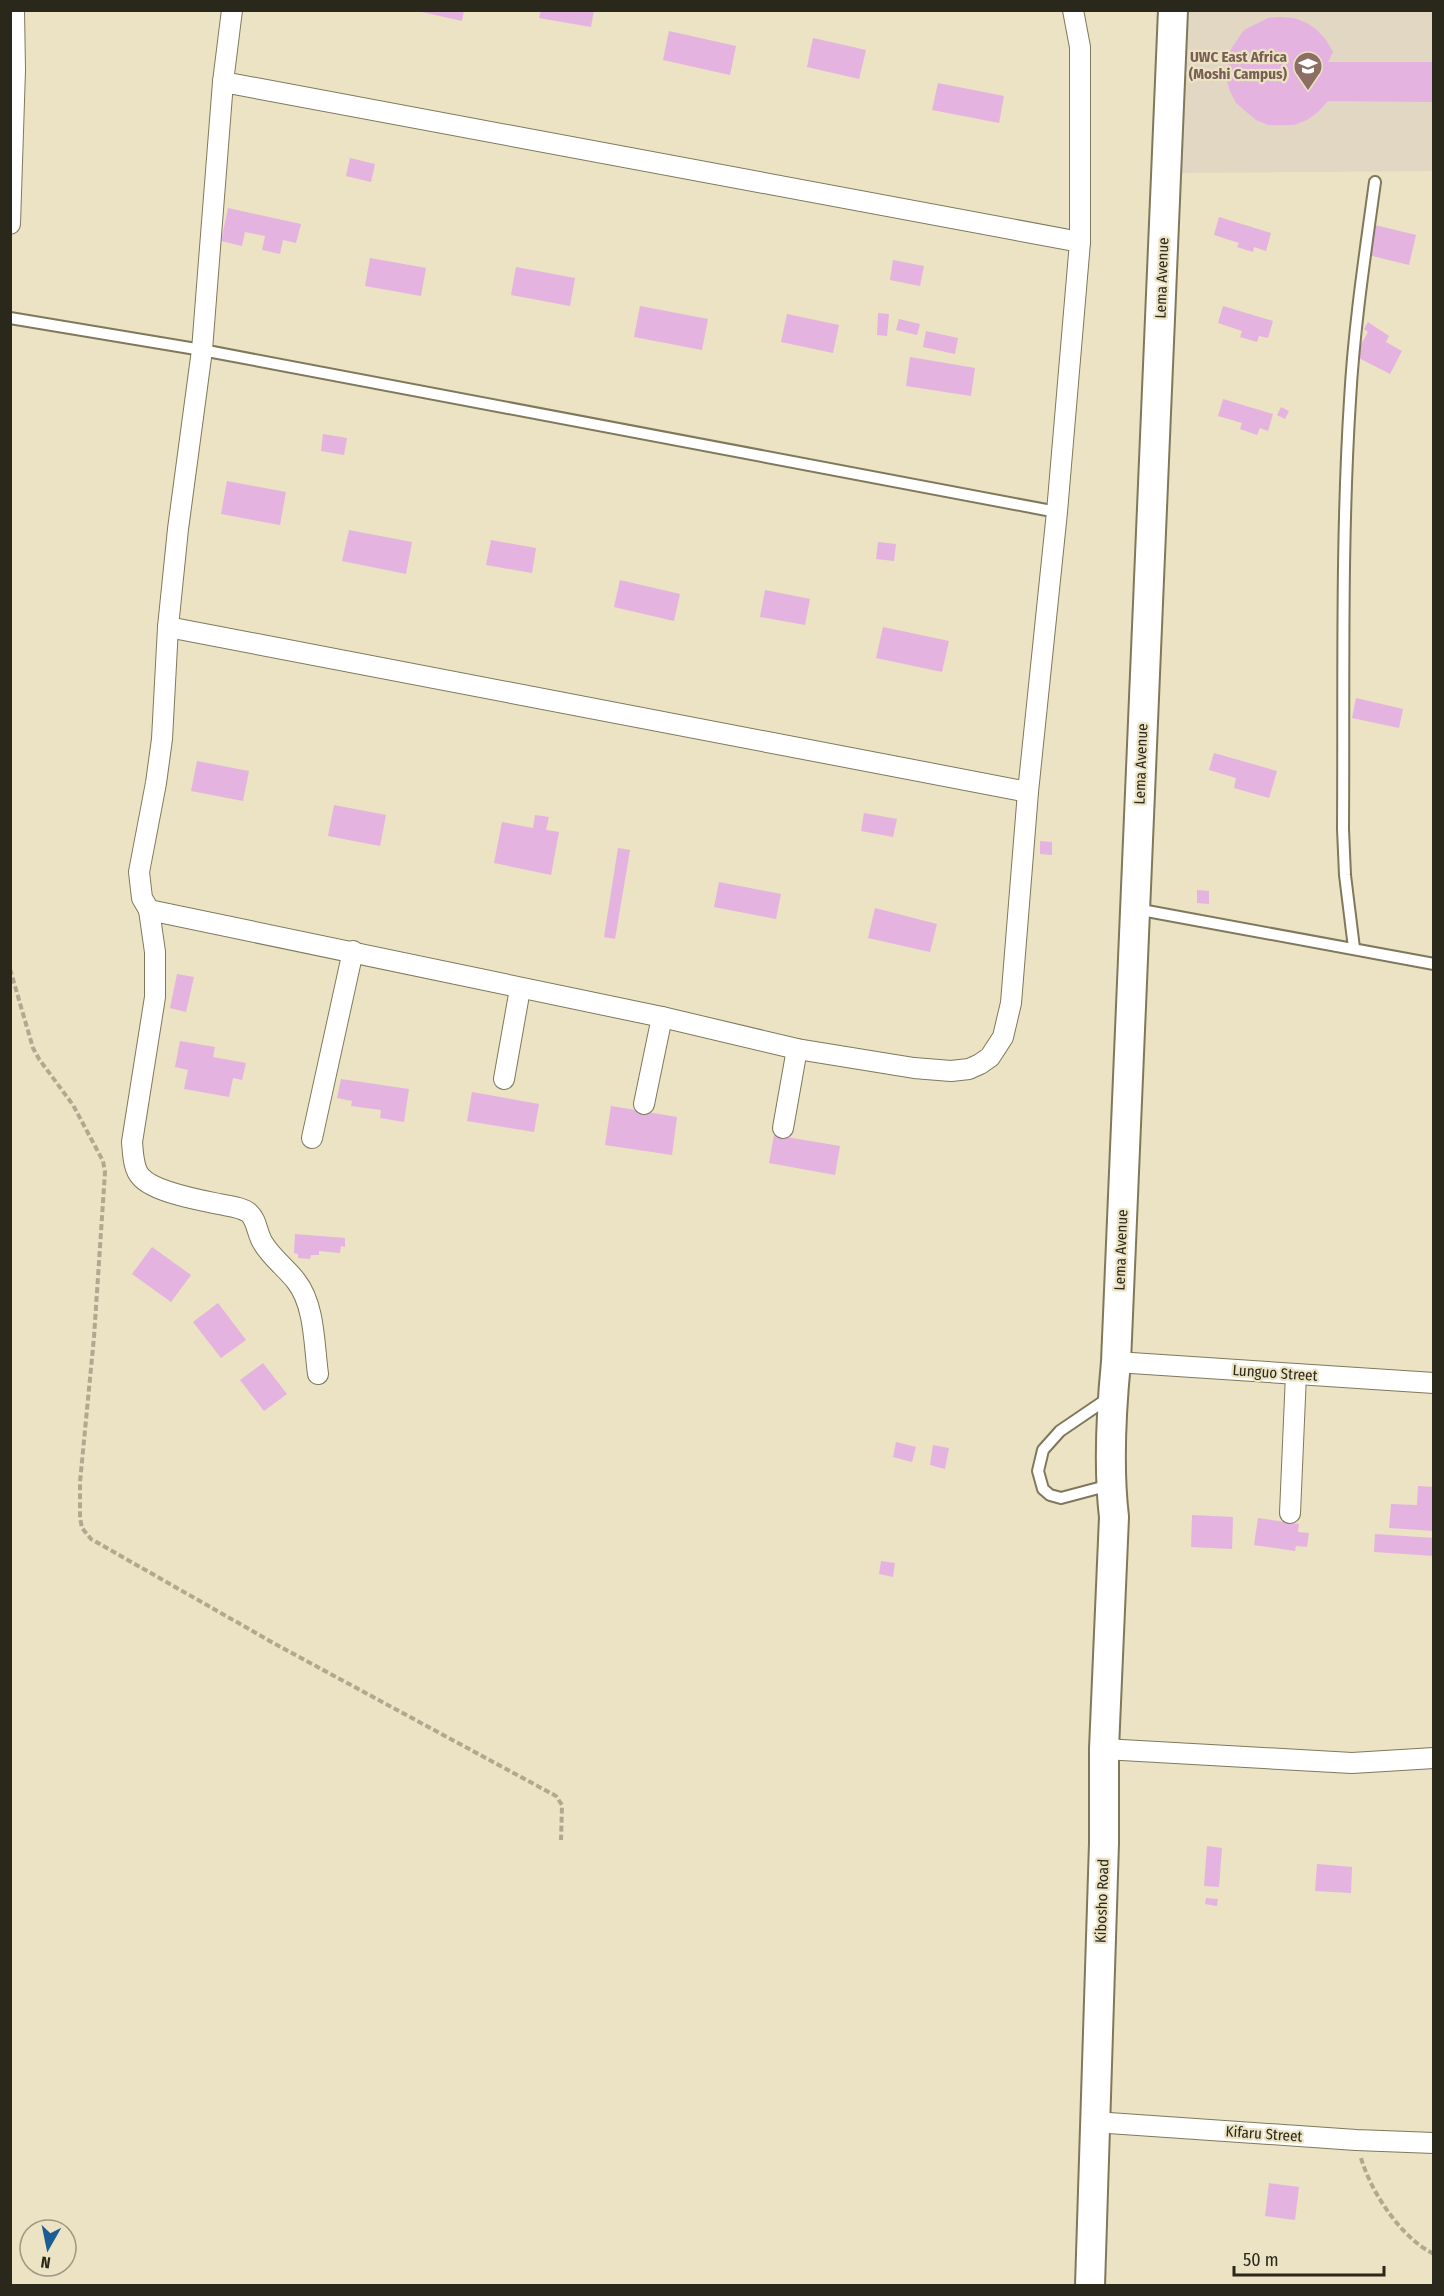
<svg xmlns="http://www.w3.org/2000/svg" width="1444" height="2296" font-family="'Fira Sans Condensed',sans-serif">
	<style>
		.education { fill: #e1d7c3 }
		.building { fill: #e4b3e0 }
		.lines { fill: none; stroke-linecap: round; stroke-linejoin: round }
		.lane-casing { stroke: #7f785b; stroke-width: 14 }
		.street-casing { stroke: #7f785b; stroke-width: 22 }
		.secondary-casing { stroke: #7f785b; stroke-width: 32 }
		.path { stroke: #b0a990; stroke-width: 4; stroke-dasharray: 6 3; stroke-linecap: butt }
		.lane { stroke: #fff; stroke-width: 10 }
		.street { stroke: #fff; stroke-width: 20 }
		.secondary { stroke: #fff; stroke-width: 28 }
		.labels { text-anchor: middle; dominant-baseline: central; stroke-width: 4.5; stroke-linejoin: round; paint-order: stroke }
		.education-label { font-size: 15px; font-weight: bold; fill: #785e54; stroke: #ebe3c3; text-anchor: end }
		.street-label { font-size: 15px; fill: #2a271b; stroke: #ebe3c3 }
	</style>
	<rect width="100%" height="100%" fill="#ebe3c3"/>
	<polygon class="education" points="1186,11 1433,11 1433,171 1180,173"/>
	<g class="building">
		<polygon points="413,10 464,10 462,21"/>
		<polygon points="541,10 594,10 591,27 539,18"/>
		<polygon points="1281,17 1294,18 1307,23 1317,30 1326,40 1333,52 1328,62 1434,62 1434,102 1328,101 1318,112 1307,120 1294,125 1268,125 1256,120 1236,103 1230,91 1226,78 1229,52 1244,30 1268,18"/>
		<polygon points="669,31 736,46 730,75 663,60"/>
		<polygon points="813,38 866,50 859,79 807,67"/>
		<polygon points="938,83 1004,96 999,123 932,110"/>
		<polygon points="350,158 375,164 371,182 346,176"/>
		<polygon points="228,208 301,224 296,243 283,240 280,254 262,250 265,236 245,232 242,246 221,241"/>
		<polygon points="1219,217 1271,233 1266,251 1254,247 1253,252 1237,247 1239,243 1214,235"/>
		<polygon points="1375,225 1416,235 1409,265 1368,255"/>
		<polygon points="370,258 426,268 421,296 365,286"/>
		<polygon points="893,260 924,266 920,286 890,280"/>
		<polygon points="516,267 575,278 570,306 511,295"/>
		<polygon points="640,306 708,319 702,350 634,337"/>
		<polygon points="1223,306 1273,321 1268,338 1259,336 1257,342 1240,337 1242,331 1218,323"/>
		<polygon points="878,313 889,314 887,336 877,335"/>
		<polygon points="787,314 839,325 833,353 781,342"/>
		<polygon points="899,319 920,324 917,335 896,330"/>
		<polygon points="1368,322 1389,336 1386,342 1402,351 1390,374 1355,356 1368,332 1364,329"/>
		<polygon points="926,331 958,338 955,354 923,347"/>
		<polygon points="910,357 975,368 971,396 906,386"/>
		<polygon points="1223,399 1273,414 1268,431 1260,428 1257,435 1240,429 1242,423 1218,416"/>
		<polygon points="1281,407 1289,411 1285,419 1277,415"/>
		<polygon points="323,434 347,438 344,455 321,451"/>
		<polygon points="227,481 286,492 280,525 221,514"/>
		<polygon points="349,530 412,542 406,574 342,561"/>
		<polygon points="491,540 536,548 532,573 486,565"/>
		<polygon points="878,542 896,544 894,561 876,559"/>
		<polygon points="620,580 680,594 674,621 614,607"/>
		<polygon points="765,590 810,599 805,625 760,617"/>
		<polygon points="883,627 949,641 942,672 876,658"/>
		<polygon points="1356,698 1403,709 1399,728 1352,718"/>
		<polygon points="1214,753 1277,771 1269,798 1234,788 1236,778 1209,770"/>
		<polygon points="197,761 249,771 243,801 191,791"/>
		<polygon points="334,805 386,815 380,846 328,836"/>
		<polygon points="864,813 897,819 893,837 861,831"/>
		<polygon points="535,815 549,817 546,830 559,832 551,875 494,863 502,822 533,828"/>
		<polygon points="1040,841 1052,842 1052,855 1040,854"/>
		<polygon points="618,848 630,850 615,939 604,937"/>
		<polygon points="719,882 781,894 776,919 714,907"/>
		<polygon points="1197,890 1209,891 1209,904 1197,903"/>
		<polygon points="875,908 937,924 930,952 868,938"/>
		<polygon points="177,974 194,977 186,1012 170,1008"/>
		<polygon points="180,1041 215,1047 213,1057 246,1063 242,1080 233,1078 229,1097 184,1089 188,1070 175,1067"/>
		<polygon points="341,1079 409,1089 404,1122 380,1118 381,1110 351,1106 352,1101 337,1098"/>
		<polygon points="472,1092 539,1104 534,1132 467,1121"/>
		<polygon points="611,1106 677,1117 672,1155 605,1145"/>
		<polygon points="774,1135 840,1146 835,1175 769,1163"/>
		<polygon points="295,1234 345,1238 345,1247 341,1246 340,1253 319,1251 319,1255 311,1255 310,1259 298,1258 298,1254 294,1253"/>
		<polygon points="152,1247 191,1275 171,1302 132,1274"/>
		<polygon points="218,1303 246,1340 221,1358 193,1322"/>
		<polygon points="263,1363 287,1394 264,1411 240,1380"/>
		<polygon points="896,1442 916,1447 912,1462 893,1457"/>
		<polygon points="933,1445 949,1448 945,1469 930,1465"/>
		<polygon points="1418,1486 1434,1487 1434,1531 1389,1528 1391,1504 1417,1505"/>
		<polygon points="1192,1515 1233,1517 1232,1549 1191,1547"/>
		<polygon points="1258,1518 1299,1524 1298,1532 1309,1533 1307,1547 1296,1546 1295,1551 1254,1545"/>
		<polygon points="1375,1534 1434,1538 1434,1556 1374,1552"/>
		<polygon points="881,1561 895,1563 893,1577 879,1574"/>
		<polygon points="1207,1846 1222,1848 1219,1887 1204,1886"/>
		<polygon points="1317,1864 1352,1867 1351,1893 1315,1891"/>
		<polygon points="1206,1898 1218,1899 1217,1906 1205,1904"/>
		<polygon points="1269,2183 1299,2187 1295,2220 1265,2216"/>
	</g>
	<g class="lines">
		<g class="lane-casing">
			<g id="lane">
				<polyline points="10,318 202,350 1057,512"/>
				<polyline points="1136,909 1434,964"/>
				<path d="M 1354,948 L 1345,875 L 1343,829 C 1344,687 1341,542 1350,400 C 1354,327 1365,255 1375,182"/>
				<polyline points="1110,1397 1060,1431 1043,1450 1038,1471 1043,1489 1050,1495 1061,1498 1110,1485"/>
			</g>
		</g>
		<g class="street-casing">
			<g id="street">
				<polyline points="232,10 223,82 202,350 178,529 168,627 162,739 156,783 139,872 142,898 149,910 662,1017 797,1049 914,1068 951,1071 969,1069 980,1064 990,1057 1003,1037 1011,1003 1028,792 1057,512 1080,242 1080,47 1073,10"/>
				<polyline points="223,82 1080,242"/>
				<polyline points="10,224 15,70 14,10"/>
				<polyline points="168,627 1028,792"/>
				<path d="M 149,910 L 155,952 L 155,997 L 132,1142 C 133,1152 133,1169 141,1177 C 154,1192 199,1200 219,1204 C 228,1206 242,1207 249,1213 C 257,1220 257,1234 263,1243 C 271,1257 286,1268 296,1281 C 315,1305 314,1345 318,1374"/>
				<polyline points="504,1079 520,989"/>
				<polyline points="644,1104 662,1017"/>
				<polyline points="783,1128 797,1049"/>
				<polyline points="312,1138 353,951"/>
				<polyline points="1116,1362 1434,1383"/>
				<polyline points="1290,1513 1296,1374"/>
				<polyline points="1104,1749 1352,1763 1434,1758"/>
				<polyline points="1094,2122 1356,2140 1434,2143"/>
			</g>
		</g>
		<g class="secondary-casing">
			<path id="secondary" d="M 1090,2286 L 1104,1843 L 1104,1749 L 1114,1517 C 1108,1466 1111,1413 1116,1362 L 1173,10"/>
		</g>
		<g class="path">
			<polyline points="10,969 33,1048 39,1059 73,1105 103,1161 105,1172 94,1337 80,1482 80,1518 82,1528 91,1539 277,1645 556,1796 562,1805 561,1840"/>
			<path d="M 1361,2158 C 1371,2192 1401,2238 1434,2254"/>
		</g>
		<use href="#lane" class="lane"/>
		<use href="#street" class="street"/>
		<use href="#secondary" class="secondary"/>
	</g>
	<defs>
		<g id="school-pin" transform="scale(1.5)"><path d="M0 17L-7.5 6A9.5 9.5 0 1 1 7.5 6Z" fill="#8d6e63" stroke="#ebe3c3"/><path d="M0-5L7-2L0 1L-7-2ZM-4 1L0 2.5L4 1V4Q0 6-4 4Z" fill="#fff"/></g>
	</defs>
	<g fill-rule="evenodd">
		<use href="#school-pin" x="1308" y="66"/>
	</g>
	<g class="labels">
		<g class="education-label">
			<text x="1287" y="57">UWC East Africa<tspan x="1287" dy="17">(Moshi Campus)</tspan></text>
		</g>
		<g class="street-label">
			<text transform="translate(1162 278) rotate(-88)">Lema Avenue</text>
			<text transform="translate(1141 764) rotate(-88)">Lema Avenue</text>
			<text transform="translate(1121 1250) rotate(-88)">Lema Avenue</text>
			<text transform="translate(1275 1373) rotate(4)">Lunguo Street</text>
			<text transform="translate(1102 1901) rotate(-88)">Kibosho Road</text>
			<text transform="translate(1264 2134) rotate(4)">Kifaru Street</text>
		</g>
	</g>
	<rect width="1444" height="2296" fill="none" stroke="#2a271b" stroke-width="24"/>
	<g transform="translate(48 2248) rotate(189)"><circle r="28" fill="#ebe3c3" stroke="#9e9880" stroke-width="1.5"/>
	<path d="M0-4.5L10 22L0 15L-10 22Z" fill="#1b5e93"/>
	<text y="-9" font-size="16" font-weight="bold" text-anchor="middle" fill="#2a271b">N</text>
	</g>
	<path d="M1234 2266v9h150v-9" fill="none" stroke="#2a271b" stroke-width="3"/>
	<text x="1243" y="2266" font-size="18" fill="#2a271b" stroke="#ebe3c3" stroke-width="4.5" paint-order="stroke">50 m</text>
</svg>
